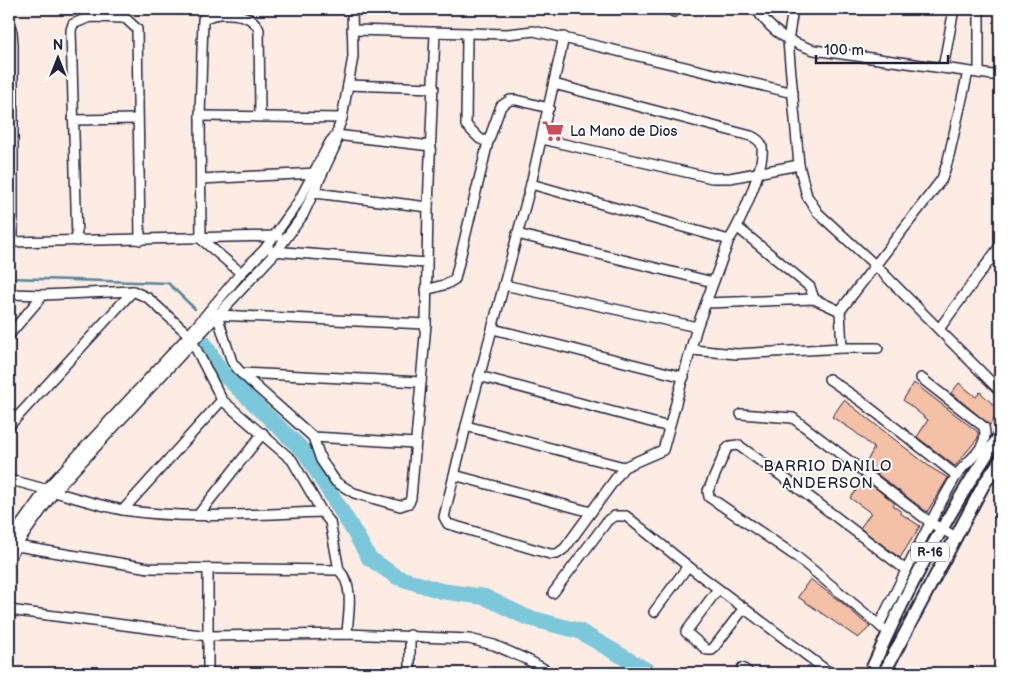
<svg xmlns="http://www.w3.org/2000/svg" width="1009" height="682" font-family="'Balsamiq Sans',sans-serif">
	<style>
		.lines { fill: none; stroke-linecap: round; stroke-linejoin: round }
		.stream { stroke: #58869b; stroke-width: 2.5 }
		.river { stroke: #7cc8db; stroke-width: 16 }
		.building { fill: #f4c0a6; stroke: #22223b }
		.minor-casing { stroke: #22223b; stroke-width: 12 }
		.major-casing { stroke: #22223b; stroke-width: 15 }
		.minor { stroke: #fff; stroke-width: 9 }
		.major { stroke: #fff; stroke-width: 11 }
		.labels { text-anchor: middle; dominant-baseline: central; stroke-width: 4; stroke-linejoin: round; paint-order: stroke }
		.shield { fill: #fff; stroke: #646476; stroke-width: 1 }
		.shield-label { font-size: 12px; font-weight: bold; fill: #22223b }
		.poi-label { font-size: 14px; fill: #22223b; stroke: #fff; text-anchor: start }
		.neighbourhood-label { font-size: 15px; letter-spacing: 1px; fill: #22223b; stroke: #fff }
	</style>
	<rect width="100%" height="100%" fill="#fcece4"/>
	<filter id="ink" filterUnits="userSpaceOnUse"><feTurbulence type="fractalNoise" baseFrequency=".02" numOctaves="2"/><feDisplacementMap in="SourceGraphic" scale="10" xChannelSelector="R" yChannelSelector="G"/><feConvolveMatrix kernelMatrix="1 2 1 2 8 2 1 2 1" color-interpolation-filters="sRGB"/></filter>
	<g filter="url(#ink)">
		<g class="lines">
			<polyline class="stream" points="9,278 168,283 195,309"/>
			<polyline class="river" points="204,343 221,372 305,452 355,533 369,558 397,577 441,591 485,597 526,617 579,631 651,673"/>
		</g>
		<g class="building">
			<polygon points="914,383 978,432 978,438 955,466 917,437 928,420 903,400"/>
			<polygon points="959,383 976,397 980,392 1000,411 990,425 951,393"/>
			<polygon points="844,400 930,467 948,478 927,512 865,465 874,448 854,431 832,417"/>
			<polygon points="865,480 895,503 893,506 902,512 900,513 920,526 900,558 860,528 871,513 850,498"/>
			<polygon points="810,579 841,602 870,627 858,638 798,597"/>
		</g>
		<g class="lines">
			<g class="minor-casing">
				<g id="minor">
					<polyline points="670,9 674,12"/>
					<path d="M 756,9 C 773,33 787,41 814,50 L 1000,76"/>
					<polyline points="793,9 788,41 799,165 807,196 818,213 876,266 1000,391"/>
					<polyline points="9,23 12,32 13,45 13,242"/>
					<polyline points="352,30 507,34 534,31 793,93"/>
					<polyline points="467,34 466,125 480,139 488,142"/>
					<polyline points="943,68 954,9"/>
					<polyline points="979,73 979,9"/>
					<path d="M 554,84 L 751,136 C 756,138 761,141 762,147 C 765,166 740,224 729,240 L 697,327 L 663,450 L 624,467 L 565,548 L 557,554 L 550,554 L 452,525 L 448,524 L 444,517 L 466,426 L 531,184 L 564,37"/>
					<polyline points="348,85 434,88"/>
					<polyline points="200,116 342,118"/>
					<polyline points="73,120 137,119"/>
					<polyline points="542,139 712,178 730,178 799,165"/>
					<polyline points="201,179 317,173"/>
					<polyline points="531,184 729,240"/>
					<polyline points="315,193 428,207"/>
					<polyline points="737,227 810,287 814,299"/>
					<polyline points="517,234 713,282"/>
					<path d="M 201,239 L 200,116 L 203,19 C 219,11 252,11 259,30 L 260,116"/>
					<polyline points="201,239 241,273"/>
					<polyline points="77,241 71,30 73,24 90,17 125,18 137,29 140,240"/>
					<polyline points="9,242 278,236"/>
					<polyline points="272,251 426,263"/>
					<polyline points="504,285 697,327"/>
					<polyline points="426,290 447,284 455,279 488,142 501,106 510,100 516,100 549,108"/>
					<polyline points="9,294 43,295 133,291 148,298 189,335 222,400 292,460 322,512 330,522 339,570"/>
					<polyline points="706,303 814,299 840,311"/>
					<polyline points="210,310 217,315 232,362 241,373 313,437 321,460 336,482 354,493 400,506 409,503 411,498 426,324 428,207 435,33"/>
					<polyline points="217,315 426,324"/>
					<polyline points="493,329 684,377"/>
					<polyline points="939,329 1000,246"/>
					<polyline points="9,335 43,295"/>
					<polyline points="842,348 840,311 942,179 948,160 968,72"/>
					<polyline points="692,350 737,354 842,348 878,348"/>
					<polyline points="241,373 421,382"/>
					<polyline points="479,376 669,427"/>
					<polyline points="829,379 861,401 956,475"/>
					<polyline points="741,414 793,418 931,523 956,537"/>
					<polyline points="9,426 133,291"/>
					<polyline points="466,426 624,467"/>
					<polyline points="313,437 415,443"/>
					<polyline points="454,475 591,512"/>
					<path d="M 9,480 C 47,488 86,503 123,510 C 188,520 257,514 322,512"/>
					<polyline points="123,510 222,400"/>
					<polyline points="198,515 263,433"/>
					<polyline points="9,541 47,488 189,335 241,273 264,250 297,204 330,142 336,135 431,146"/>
					<path d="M 11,545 L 149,568 L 339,570 C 355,587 348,613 347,634"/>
					<polyline points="9,561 16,546 55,491 276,252 303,215 336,144 336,135 342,118 353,57 352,9"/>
					<polyline points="718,589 686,632 707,650 712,650 744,608"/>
					<polyline points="553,593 608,520 615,516 626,516 688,566 830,673"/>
					<polyline points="9,610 208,636 347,634 469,639 494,645 528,660 551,673"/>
					<polyline points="654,612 688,566"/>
					<polyline points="879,625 797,557 709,497 708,491 726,450 730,446 738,445 790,482 906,570"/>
					<path d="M 882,628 L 879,625 C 904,576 927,525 955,478 C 965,460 990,450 984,427 L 921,378"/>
					<polyline points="410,635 410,673"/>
					<polyline points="742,668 749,673"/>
					<polyline points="208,673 208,569"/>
				</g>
			</g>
			<g class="major-casing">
				<g id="major">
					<path d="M 870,673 C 906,591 949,510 1000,435"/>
					<polyline points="884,673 984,484 1000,461"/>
				</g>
			</g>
			<use href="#minor" class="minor"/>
			<use href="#major" class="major"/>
		</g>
	</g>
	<defs>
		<g id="supermarket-bare" transform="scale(1.725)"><path d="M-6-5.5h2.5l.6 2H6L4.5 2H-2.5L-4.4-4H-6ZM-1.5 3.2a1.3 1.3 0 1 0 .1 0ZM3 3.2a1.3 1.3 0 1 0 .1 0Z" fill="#d1495b" stroke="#fff" stroke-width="2.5" paint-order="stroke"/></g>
	</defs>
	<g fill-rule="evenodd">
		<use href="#supermarket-bare" x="553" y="131"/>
	</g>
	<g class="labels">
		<rect class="shield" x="911" y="542.5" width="38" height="19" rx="4"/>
		<g class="shield-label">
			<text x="930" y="552">R-16</text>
		</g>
		<g class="poi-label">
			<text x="570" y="131">La Mano de Dios</text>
		</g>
		<g class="neighbourhood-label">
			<text x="828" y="466">BARRIO DANILO<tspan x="828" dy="17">ANDERSON</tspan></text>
		</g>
	</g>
	<rect width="1009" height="682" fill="none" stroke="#fff" stroke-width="30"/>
	<rect x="15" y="15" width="979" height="652" fill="none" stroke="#22223b" stroke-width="2" filter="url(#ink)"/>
	<g transform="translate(58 58)" stroke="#ffffff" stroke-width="4" paint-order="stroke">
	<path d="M0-4L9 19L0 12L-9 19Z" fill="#22223b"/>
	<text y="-8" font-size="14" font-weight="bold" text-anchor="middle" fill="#22223b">N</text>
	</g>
	<path d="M816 55v8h132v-8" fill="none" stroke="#22223b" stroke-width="2.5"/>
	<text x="824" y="55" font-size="15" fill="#22223b" stroke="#ffffff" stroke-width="4" paint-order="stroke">100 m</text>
</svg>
